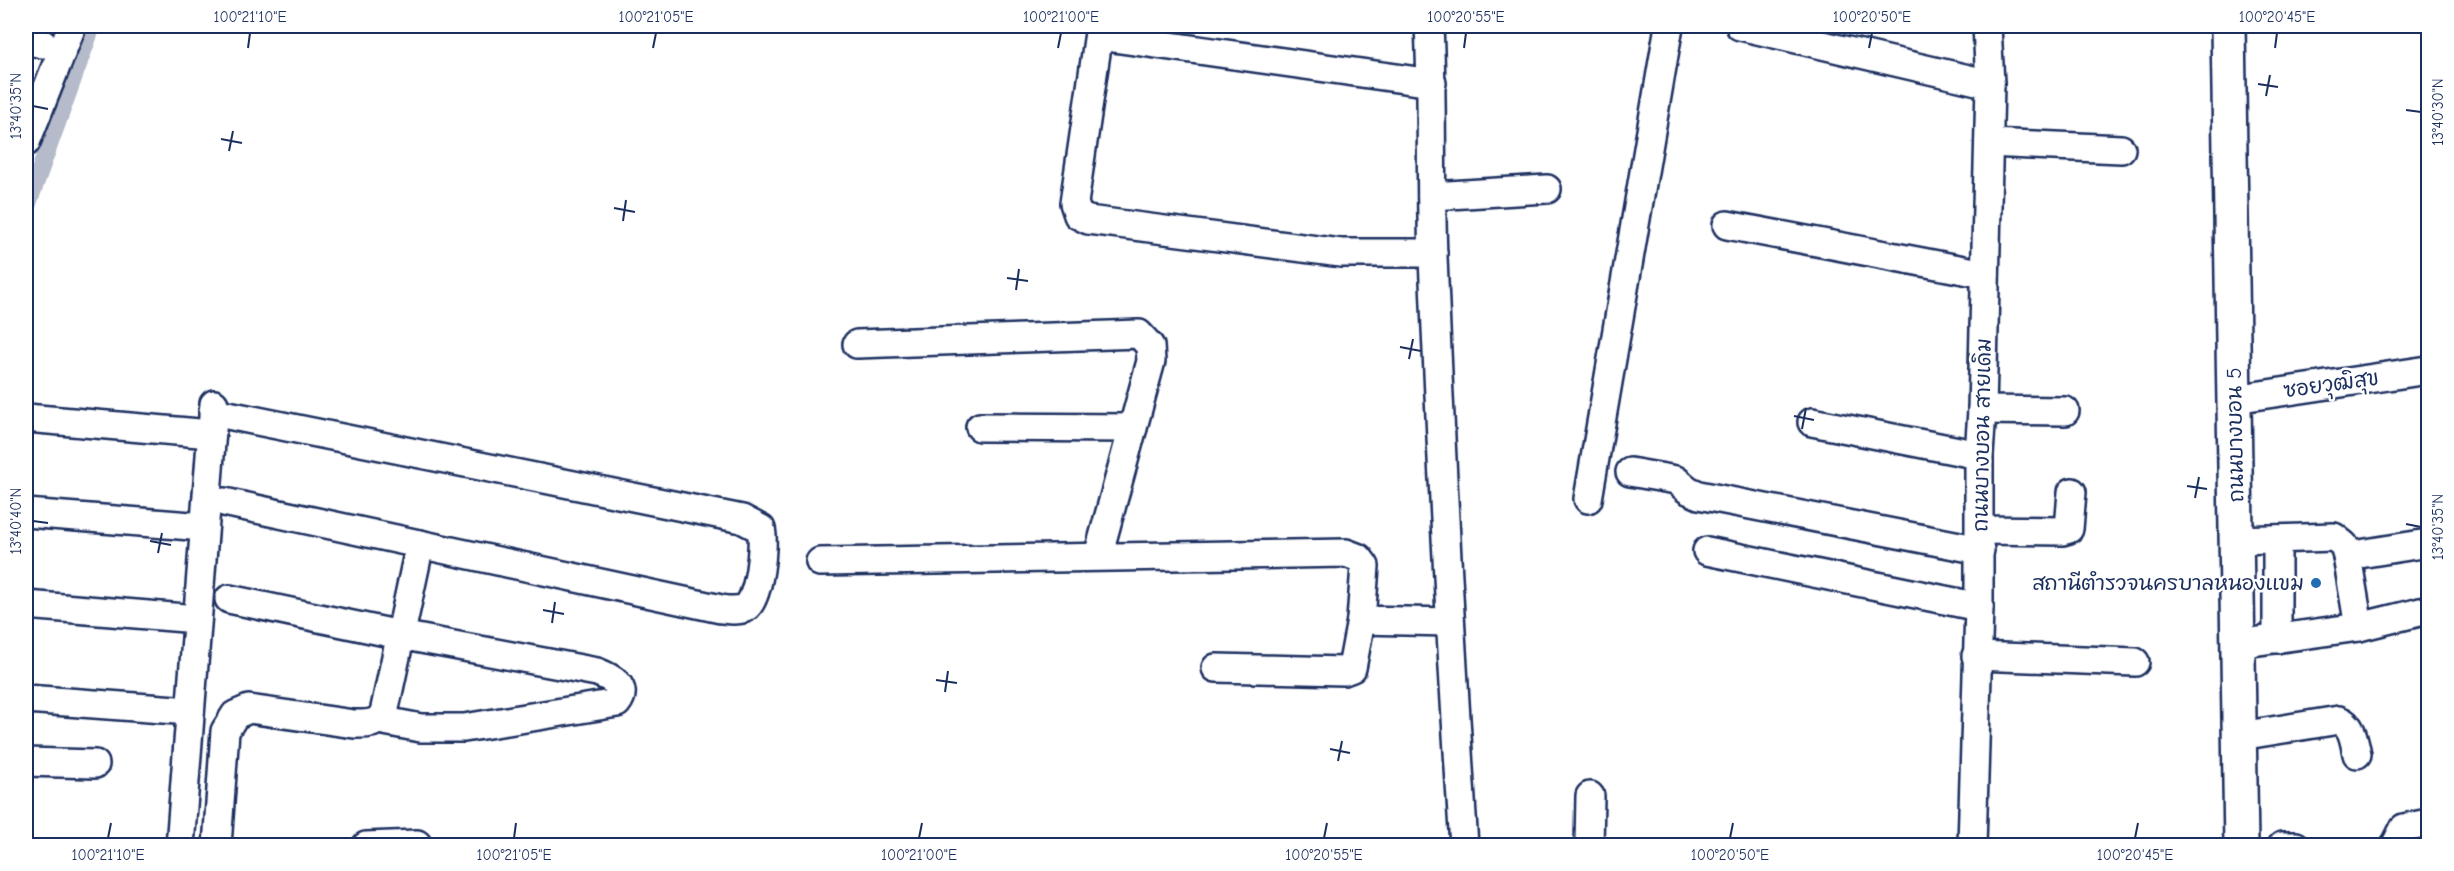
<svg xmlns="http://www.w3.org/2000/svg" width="2454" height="871" font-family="'Comic Neue','Playpen Sans Thai',sans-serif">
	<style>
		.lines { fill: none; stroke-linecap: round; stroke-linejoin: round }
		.canal { stroke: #b5bbca; stroke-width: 18 }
		.minor-casing { stroke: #1b2f5e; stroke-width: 32 }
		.major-casing { stroke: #1b2f5e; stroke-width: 38 }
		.minor { stroke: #fff; stroke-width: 27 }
		.major { stroke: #fff; stroke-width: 33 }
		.ticks { fill: none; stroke: #1b2f5e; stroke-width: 2 }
		.poi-dot { fill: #1f6fb2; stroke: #fff; stroke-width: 2 }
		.labels { text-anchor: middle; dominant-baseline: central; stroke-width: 5; stroke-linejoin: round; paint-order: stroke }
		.street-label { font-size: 21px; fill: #1b2f5e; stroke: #fff }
		.poi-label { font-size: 21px; fill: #1b2f5e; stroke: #fff; text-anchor: end }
		.neatline { fill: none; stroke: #1b2f5e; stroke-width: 2 }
		.ticks-label { font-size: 15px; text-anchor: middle; fill: #1b2f5e }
	</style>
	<rect width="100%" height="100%" fill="#fff"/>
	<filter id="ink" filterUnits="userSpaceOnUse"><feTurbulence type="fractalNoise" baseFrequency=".0167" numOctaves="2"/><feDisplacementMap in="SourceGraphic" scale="12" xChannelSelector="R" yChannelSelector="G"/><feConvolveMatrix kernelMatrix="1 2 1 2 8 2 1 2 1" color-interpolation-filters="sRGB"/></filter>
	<g filter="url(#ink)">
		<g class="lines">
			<polyline class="canal" points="26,209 92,26"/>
			<g class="minor-casing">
				<g id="minor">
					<polyline points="1100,26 1074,203 1078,215 1088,220 1341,253 1433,253"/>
					<path d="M 1429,26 C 1433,103 1430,180 1433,257 C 1441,453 1451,649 1464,846"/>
					<polyline points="1740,26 1990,84"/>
					<polyline points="1099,36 1432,83"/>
					<polyline points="26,40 43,44"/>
					<polyline points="26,142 72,26"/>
					<polyline points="1989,143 2121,149"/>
					<polyline points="1432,196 1547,189"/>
					<polyline points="1727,225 1985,274"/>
					<polyline points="857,344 1139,334 1150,346 1151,361 1098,556"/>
					<polyline points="2234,399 2428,370"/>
					<polyline points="1982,410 2065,411"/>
					<path d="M 213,412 L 742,519 L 761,529 C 765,543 759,601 745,608 C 738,611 728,610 721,609 L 224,502"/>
					<polyline points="26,418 211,434"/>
					<polyline points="1812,422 1979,455"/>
					<polyline points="980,427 1133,428"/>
					<polyline points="1630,472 1676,480 1688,490 1699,495 1980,550"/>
					<polyline points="1588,499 1669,26"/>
					<polyline points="26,513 204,527"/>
					<polyline points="1980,530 2062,531 2069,529 2072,492"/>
					<polyline points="2237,540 2334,537 2344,545 2347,556 2428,543"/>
					<polyline points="1707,551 1979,607"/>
					<polyline points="2347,556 2359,627"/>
					<polyline points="820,562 1346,553 1359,558 1365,566 1361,620 1450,622"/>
					<path d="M 229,599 L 400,635 L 597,672 C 610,677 630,687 617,703 L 464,728 L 421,728 L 379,720"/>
					<polyline points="26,605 197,619"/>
					<polyline points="2277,639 2277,539"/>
					<polyline points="2238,644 2359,627 2428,610"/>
					<polyline points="1976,656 2135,662"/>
					<polyline points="1216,668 1344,671 1352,668 1361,620"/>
					<polyline points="26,699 190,711"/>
					<path d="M 2240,736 L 2339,720 C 2353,725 2354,741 2357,754"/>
					<polyline points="26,762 95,764"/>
					<polyline points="180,846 214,404"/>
					<path d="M 217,846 L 225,731 L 235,715 L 249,709 L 354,724 C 367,724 377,725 384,713 L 420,544"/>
					<polyline points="366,846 417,844"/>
					<polyline points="1589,846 1590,796"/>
					<polyline points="1972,846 1979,607 1979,455 1982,410 1990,84 1987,26"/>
					<polyline points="2282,846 2296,846"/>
					<polyline points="2395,846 2404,828 2428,823"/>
				</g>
			</g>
			<g class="major-casing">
				<polyline id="major" points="2228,26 2241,846"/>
			</g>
			<use href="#minor" class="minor"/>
			<use href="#major" class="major"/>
		</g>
	</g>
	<path class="ticks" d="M 248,48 L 250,33M 653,48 L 656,33M 1058,48 L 1061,33M 1464,48 L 1466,33M 1869,48 L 1872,33M 2275,48 L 2277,33M 2258,84 L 2278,87M 2266,96 L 2270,75M 33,106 L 48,109M 2406,110 L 2421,112M 221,139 L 242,143M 229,151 L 233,131M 614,208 L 635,212M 623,221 L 626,200M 1007,278 L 1028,281M 1016,290 L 1019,269M 1400,347 L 1421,351M 1409,359 L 1413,339M 1794,416 L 1814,420M 1802,429 L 1806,408M 2187,486 L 2207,489M 2195,498 L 2199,477M 33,521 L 48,523M 2406,524 L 2421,527M 150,541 L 171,545M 158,553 L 162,533M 543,610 L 564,614M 552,623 L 555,602M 936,680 L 957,683M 945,692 L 948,671M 1330,749 L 1350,753M 1338,761 L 1342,741M 108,838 L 111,823M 514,838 L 516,823M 919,838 L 922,823M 1324,838 L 1327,823M 1730,838 L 1733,823M 2135,838 L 2138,823"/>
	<circle class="poi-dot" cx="2316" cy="583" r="6"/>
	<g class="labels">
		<g class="street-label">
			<text transform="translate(2331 384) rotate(-8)">ซอยวุฒิสุข</text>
			<text transform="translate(1982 435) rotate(-89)">ถนนบางบอน สายเดิม</text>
			<text transform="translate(2235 435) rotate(-91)">ถนนบางบอน 5</text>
		</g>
		<g class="poi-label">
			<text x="2304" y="583">สถานีตำรวจนครบาลหนองแขม</text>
		</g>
	</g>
	<rect width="2454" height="871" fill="none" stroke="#fff" stroke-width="66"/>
	<rect x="33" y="33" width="2388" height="805" class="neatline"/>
	<g class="ticks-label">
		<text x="250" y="22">100°21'10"E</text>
		<text x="656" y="22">100°21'05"E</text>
		<text x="1061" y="22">100°21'00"E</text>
		<text x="1466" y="22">100°20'55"E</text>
		<text x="1872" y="22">100°20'50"E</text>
		<text x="2277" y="22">100°20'45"E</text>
		<text transform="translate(16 106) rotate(-90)" y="5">13°40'35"N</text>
		<text transform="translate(2438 112) rotate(-90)" y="5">13°40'30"N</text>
		<text transform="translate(16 521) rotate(-90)" y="5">13°40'40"N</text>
		<text transform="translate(2438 527) rotate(-90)" y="5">13°40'35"N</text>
		<text x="108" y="860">100°21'10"E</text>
		<text x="514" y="860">100°21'05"E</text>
		<text x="919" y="860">100°21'00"E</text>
		<text x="1324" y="860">100°20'55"E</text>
		<text x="1730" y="860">100°20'50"E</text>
		<text x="2135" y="860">100°20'45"E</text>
	</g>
</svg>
